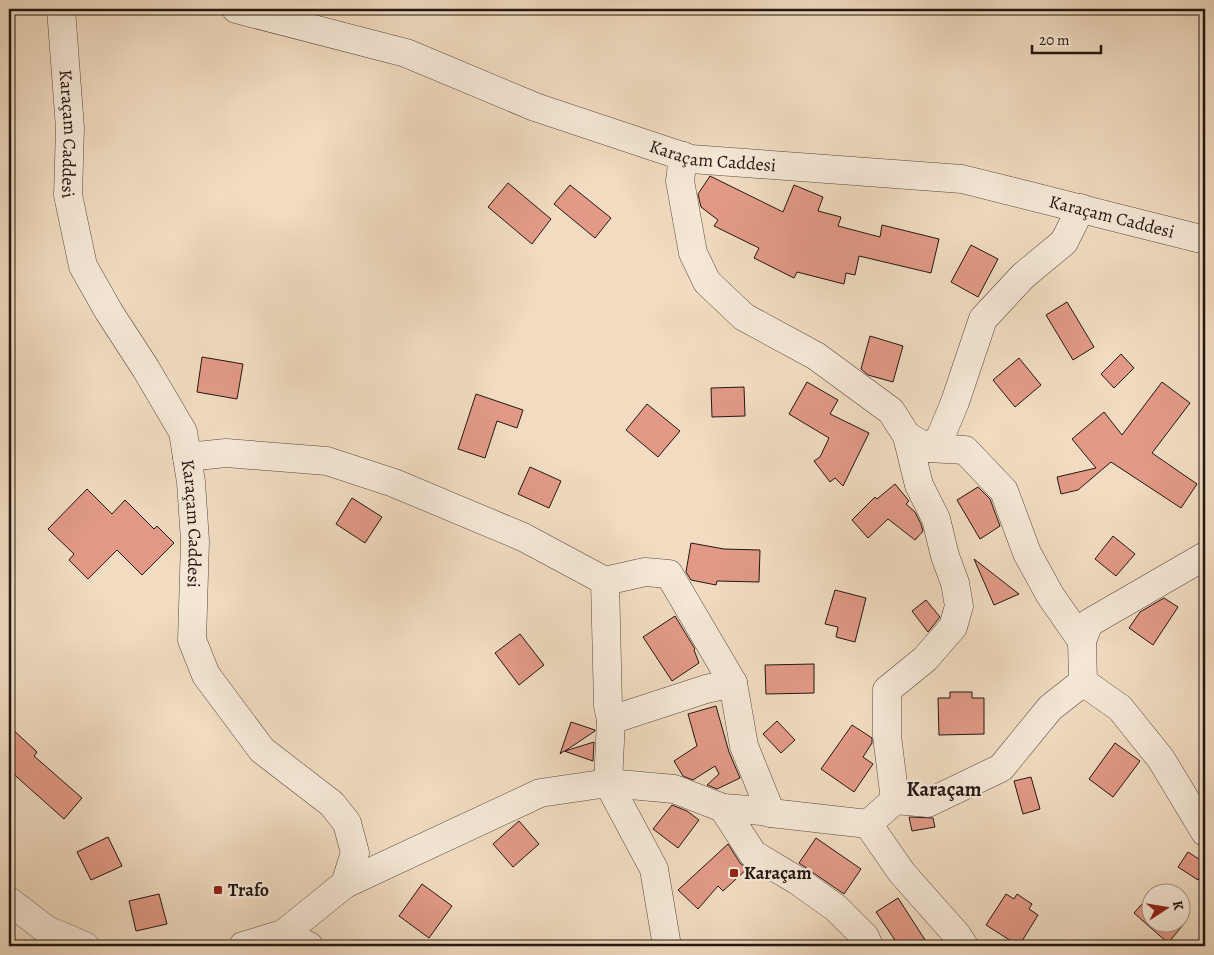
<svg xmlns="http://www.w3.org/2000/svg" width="1214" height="955" font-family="Alegreya,serif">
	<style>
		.building { fill: #e29a87; stroke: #231612 }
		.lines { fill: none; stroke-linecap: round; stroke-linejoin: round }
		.minor-casing { stroke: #56483e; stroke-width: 29 }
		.minor { stroke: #f6e8d7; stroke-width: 28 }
		.poi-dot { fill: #8f2418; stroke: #f6e8d7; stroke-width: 2 }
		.labels { text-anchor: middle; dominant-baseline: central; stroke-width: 4.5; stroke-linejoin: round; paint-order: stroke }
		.street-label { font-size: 18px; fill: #231612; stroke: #f6e8d7 }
		.poi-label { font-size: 18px; font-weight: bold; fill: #231612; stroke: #f6e8d7; text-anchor: start }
		.quarter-label { font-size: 20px; font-weight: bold; fill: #231612; stroke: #f6e8d7 }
	</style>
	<rect width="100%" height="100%" fill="#f1dcc1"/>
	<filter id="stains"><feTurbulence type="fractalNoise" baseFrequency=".004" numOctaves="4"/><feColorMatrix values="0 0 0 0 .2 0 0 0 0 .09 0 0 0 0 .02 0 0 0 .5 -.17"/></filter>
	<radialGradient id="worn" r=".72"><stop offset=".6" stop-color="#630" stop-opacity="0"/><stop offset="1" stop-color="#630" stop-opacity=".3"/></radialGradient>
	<g class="building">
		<polygon points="710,176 783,212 794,185 823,197 818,211 841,217 838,226 880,237 882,225 939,239 931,273 859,256 855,275 846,273 844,284 797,272 794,278 754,258 759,248 714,226 718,220 701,207 698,194"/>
		<polygon points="508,183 551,219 532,244 488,207"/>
		<polygon points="570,185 611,218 595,238 554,204"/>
		<polygon points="971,245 998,259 978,297 951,282"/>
		<polygon points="1067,302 1094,347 1073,360 1046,315"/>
		<polygon points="870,336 903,346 893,382 868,375 861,369"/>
		<polygon points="1121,354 1134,368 1114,388 1101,374"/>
		<polygon points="202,357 243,364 237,399 197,392"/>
		<polygon points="1019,358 1041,385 1015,407 993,380"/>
		<polygon points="807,382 838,400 830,414 869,433 843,486 835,478 830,482 814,461 820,457 829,438 789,414"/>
		<polygon points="1162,382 1190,403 1152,453 1197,484 1181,508 1111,462 1078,490 1061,494 1057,477 1096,468 1072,439 1104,412 1122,435"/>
		<polygon points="744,387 745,416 712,417 711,388"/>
		<polygon points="476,394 523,410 517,428 497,421 485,458 458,449"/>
		<polygon points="647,404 680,431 658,457 626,430"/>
		<polygon points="530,467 561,481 549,508 518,494"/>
		<polygon points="895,484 909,501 906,504 915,512 921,524 923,531 915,540 888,519 868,538 852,520 875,497 877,499"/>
		<polygon points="978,487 990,499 1000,526 980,539 957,500"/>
		<polygon points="87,489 112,514 125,500 154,529 157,526 174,543 142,575 117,550 88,579 69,560 74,554 48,529"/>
		<polygon points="352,498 382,517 365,543 336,524"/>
		<polygon points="1113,536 1135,554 1116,576 1095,559"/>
		<polygon points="691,543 724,549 760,550 759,582 717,581 716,585 691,580 686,572"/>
		<polygon points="974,559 1019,594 994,605"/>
		<polygon points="835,590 866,598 855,642 836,637 838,627 825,624"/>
		<polygon points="1164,598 1178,607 1153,645 1129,628 1140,612"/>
		<polygon points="926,600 940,617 928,632 912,611"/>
		<polygon points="675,616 695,649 694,650 699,663 672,681 643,637"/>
		<polygon points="520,634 544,665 519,685 495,653"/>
		<polygon points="814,664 814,693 766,694 765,665"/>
		<polygon points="950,692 972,692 972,698 984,698 984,734 939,735 938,698 950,698"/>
		<polygon points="716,706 729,752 740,778 717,789 707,785 719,774 715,766 693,780 683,776 674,761 697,746 688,714"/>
		<polygon points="777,721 795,740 781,753 763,734"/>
		<polygon points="571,722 595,730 595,731 565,751 594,742 593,761 564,751 560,754"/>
		<polygon points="852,725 872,738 872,743 863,757 873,764 854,792 821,769"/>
		<polygon points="9,726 37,752 34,756 82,798 64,819 9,770"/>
		<polygon points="1115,743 1140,761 1113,797 1089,779"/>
		<polygon points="1031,777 1040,809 1023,814 1014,781"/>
		<polygon points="672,805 687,811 699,820 678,848 653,829"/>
		<polygon points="909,817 933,818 935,827 912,831"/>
		<polygon points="519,821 539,844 513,867 493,844"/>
		<polygon points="108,837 122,866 91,880 77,852"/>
		<polygon points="816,838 861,869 844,894 799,863"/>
		<polygon points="728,844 740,863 747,869 723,891 718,886 698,909 678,890"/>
		<polygon points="1188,852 1205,863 1205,868 1198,880 1178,867"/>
		<polygon points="422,884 452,906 429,938 399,916"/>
		<polygon points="159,894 167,924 136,931 129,901"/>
		<polygon points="1006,894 1014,899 1017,894 1032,904 1029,909 1038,915 1019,946 986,925"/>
		<polygon points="1149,896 1152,898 1152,922 1180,922 1183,925 1168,943 1134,913"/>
		<polygon points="898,898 929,946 899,946 876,912"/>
	</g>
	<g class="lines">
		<g class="minor-casing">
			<g id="minor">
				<path id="s1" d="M 61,9 L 70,128 L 68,195 L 83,266 L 109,312 L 146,369 L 183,432 L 191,482 L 195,541 L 192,640 L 206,675 L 262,750 L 332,804 L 347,823 L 355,853 L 345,884"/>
				<path id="s2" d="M 236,9 L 406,53 L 535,107 L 691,159 L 962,179 L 1205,240"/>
				<polyline points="683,156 680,181 693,253 707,282 744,317 816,356 891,411 907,436 928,448 965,450 1004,491 1027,553 1050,595 1082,641 1089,623 1205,556"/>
				<polyline points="907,436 919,485 936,519 945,556 955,583 959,606 953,627 925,659 887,690 887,736 895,800 868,824 902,873 957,935 964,946"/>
				<polyline points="928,448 940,438 955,402 983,319 1023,276 1064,242 1081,208"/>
				<polyline points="187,457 226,453 327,461 394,483 523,537 605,581 645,572 669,574 733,683"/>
				<polyline points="605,581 608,706 611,720 608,783 654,869 667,946"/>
				<polyline points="1083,682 1120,708 1161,759 1205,832"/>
				<polyline points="611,720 706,689 733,683 744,746 771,813 868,824"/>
				<polyline points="895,800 928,803 1001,768 1050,708 1083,682 1082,641"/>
				<polyline points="723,808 753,854 798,881 836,908 865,937 869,946"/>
				<polyline points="9,901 47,930 85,946"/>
				<polyline points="283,934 309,946"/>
				<polyline points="243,946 283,934 345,884 540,793 608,783 674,789 723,808 762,811 771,813"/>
			</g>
		</g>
		<use href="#minor" class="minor"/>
	</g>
	<g class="poi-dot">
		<rect x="729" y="868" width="10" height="10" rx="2.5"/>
		<rect x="213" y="885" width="10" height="10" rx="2.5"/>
	</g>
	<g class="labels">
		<g class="street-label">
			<text stroke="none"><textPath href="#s1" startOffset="125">Karaçam Caddesi</textPath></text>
			<text stroke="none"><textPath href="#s2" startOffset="501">Karaçam Caddesi</textPath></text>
			<text stroke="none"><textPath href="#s2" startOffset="906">Karaçam Caddesi</textPath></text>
			<text stroke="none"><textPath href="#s1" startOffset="545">Karaçam Caddesi</textPath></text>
		</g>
		<g class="poi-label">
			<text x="744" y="873">Karaçam</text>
			<text x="228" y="890">Trafo</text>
		</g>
		<g class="quarter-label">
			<text x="944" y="789">Karaçam</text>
		</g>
	</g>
	<rect width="1214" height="955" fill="none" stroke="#f1dcc1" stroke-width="30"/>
	<rect x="10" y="10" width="1194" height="935" fill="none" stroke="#231612" stroke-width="2.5"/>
	<rect x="15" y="15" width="1184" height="925" fill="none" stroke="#231612"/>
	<g transform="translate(1166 908) rotate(78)"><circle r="24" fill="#f6e8d7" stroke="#a29488"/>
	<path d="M0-4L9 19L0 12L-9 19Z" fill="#8f2418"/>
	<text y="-8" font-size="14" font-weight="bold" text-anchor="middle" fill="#231612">K</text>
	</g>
	<path d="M1032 45v8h69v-8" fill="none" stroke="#231612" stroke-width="2.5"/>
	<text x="1039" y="45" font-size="15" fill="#231612" stroke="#f6e8d7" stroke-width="4" paint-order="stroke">20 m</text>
	<rect width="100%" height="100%" filter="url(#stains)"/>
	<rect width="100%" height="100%" fill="url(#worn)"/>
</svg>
